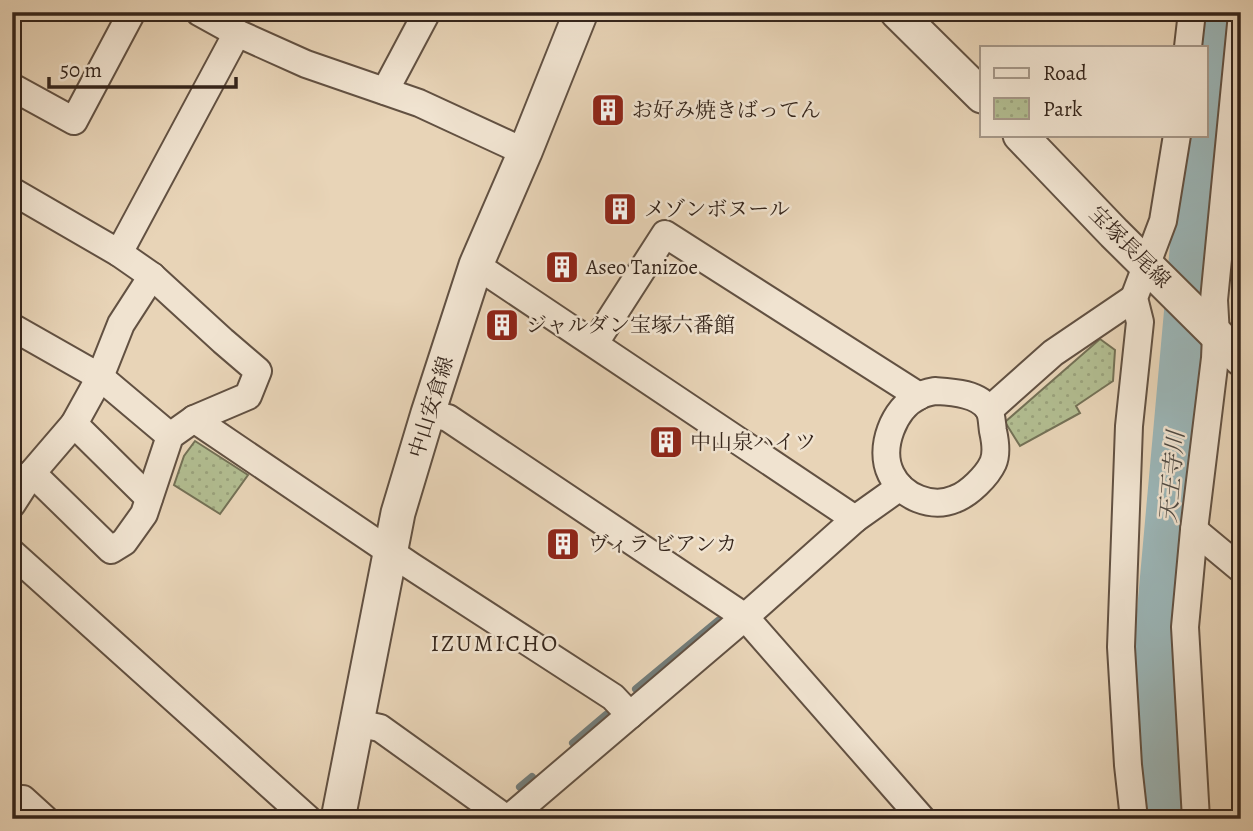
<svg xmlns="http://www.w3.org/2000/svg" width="1253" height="831" font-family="Alegreya,'Noto Serif JP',serif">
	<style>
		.park { fill: url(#park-dots); stroke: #747156; stroke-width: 2 }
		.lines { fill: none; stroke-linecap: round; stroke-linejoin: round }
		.stream { stroke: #727c79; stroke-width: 8 }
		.river { stroke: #9bb6b8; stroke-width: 46 }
		.minor-casing { stroke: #625142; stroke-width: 30 }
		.tertiary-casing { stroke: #625142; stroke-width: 37 }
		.minor { stroke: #f0e3d0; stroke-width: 26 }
		.tertiary { stroke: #f0e3d0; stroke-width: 33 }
		.labels { text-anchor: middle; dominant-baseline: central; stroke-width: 5; stroke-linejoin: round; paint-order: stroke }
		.poi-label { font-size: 21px; fill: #35251b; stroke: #f0e3d0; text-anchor: start }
		.street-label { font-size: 21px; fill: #35251b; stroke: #f0e3d0 }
		.water-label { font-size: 23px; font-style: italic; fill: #4e4942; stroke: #f0e3d0 }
		.neighbourhood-label { font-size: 23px; letter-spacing: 2px; fill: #35251b; stroke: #f0e3d0 }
	</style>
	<defs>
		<pattern id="park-dots" width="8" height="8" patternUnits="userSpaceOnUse" patternTransform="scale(1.75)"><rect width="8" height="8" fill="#b2bd91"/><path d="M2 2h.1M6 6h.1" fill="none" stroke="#9aa27c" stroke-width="1.8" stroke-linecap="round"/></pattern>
	</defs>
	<rect width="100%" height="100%" fill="#e8d4b7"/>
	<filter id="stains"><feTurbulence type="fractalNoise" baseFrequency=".00286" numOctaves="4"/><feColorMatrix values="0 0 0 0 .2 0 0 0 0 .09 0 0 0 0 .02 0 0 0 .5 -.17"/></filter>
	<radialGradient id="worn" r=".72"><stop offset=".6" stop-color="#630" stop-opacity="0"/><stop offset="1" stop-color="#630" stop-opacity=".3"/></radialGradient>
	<g class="park">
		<polygon points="1100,339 1115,350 1113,381 1076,406 1080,413 1020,446 1005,422"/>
		<polygon points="195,441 248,475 220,514 174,485 184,456"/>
	</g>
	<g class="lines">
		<g class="stream">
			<polyline points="1240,221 1241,210"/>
			<polyline points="636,689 718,621"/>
			<polyline points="573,743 606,715"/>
			<polyline points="520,787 532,777"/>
		</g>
		<g class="river">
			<polyline points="1206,103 1214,12"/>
			<polyline points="1164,819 1158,776 1157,644 1203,135"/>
		</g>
		<g class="minor-casing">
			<g id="minor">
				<polyline points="199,12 237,33 306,64 419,103 525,152"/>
				<polyline points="1188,47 1192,12"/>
				<polyline points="12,87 74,121 132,12"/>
				<polyline points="385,91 427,12"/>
				<polyline points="12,191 119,253 237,33"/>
				<polyline points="476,265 855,519"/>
				<polyline points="12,327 100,377 121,324 152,276"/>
				<polyline points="595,343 665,234 919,396"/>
				<path d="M 935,391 C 951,392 979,393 989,410 C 992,415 992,425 993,431 C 995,440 997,454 993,463 C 987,476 969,494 955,499 C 932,509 902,497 891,474 C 878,448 894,408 919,396 C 924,393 930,392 935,391 Z"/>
				<polyline points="989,410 1053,353 1134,298"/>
				<polyline points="428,413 448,418 745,617 922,819"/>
				<polyline points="194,419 411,566 613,697 630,715"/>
				<polyline points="32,473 111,550 124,542 144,514 170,436 194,419 248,396 258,371 223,341 152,276 119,253"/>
				<polyline points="149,498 74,424 100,377 170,436"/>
				<polyline points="12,504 32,473 74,424"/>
				<polyline points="1194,530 1241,569"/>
				<polyline points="12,553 308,819"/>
				<polyline points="357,723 380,728 507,819"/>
				<polyline points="12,799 23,799 45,819"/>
				<polyline points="508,819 745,617 855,519 900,487"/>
				<polyline points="1134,819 1128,765 1121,647 1129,426 1140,322 1134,298 1163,221 1177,135"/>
				<polyline points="1196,819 1185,627 1194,530 1215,358 1216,335 1214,300 1241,24"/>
			</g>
		</g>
		<g class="tertiary-casing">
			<g id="tertiary">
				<polyline points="897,12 982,96"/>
				<polyline points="1020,135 1114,233 1241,359"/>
				<polyline points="338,819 398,513 428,413 476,265 525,152 581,12"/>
			</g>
		</g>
		<use href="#minor" class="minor"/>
		<use href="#tertiary" class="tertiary"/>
	</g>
	<defs>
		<g id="building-square" transform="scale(1.75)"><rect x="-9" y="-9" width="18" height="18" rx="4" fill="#8f2418" stroke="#f0e3d0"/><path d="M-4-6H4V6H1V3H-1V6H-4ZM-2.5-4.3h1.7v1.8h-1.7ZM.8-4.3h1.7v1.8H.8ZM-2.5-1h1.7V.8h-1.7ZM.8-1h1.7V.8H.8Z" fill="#fff"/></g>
	</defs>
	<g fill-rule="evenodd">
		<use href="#building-square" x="608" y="110"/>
		<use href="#building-square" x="620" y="209"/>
		<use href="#building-square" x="562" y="267"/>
		<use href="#building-square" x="502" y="325"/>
		<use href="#building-square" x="666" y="442"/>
		<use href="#building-square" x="563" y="544"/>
	</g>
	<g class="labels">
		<g class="poi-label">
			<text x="632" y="110">お好み焼きばってん</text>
			<text x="644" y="209">メゾンボヌール</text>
			<text x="586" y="267">Aseo Tanizoe</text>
			<text x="526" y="325">ジャルダン宝塚六番館</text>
			<text x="690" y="442">中山泉ハイツ</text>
			<text x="588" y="544">ヴィラ ビアンカ</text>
		</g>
		<g class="street-label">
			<text transform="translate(1130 247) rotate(45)">宝塚長尾線</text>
			<text transform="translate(431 407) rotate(-73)">中山安倉線</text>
		</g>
		<g class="water-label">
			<text transform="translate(1172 477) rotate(-85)">天王寺川</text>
		</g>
		<g class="neighbourhood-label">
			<text x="495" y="643">IZUMICHO</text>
		</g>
	</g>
	<rect width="1253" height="831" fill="none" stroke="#e8d4b7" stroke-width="42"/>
	<rect x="14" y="14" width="1225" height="803" fill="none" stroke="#35251b" stroke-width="3.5"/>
	<rect x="21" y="21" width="1211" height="789" fill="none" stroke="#35251b" stroke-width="2"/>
	<rect x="980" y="46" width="228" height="91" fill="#f0e3d0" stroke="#a59788" stroke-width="2"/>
	<rect x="994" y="68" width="35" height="10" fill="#f0e3d0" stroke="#a59788" stroke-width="2"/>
	<text x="1043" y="80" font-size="21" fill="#35251b">Road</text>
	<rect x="994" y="98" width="35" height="21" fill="url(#park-dots)" stroke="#a59788" stroke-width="2"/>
	<text x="1043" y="116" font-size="21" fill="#35251b">Park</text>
	<path d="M49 77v10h187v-10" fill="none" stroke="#35251b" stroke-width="3.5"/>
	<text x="60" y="77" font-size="21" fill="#35251b" stroke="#f0e3d0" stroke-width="5" paint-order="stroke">50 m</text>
	<rect width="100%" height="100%" filter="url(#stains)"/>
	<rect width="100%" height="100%" fill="url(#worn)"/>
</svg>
